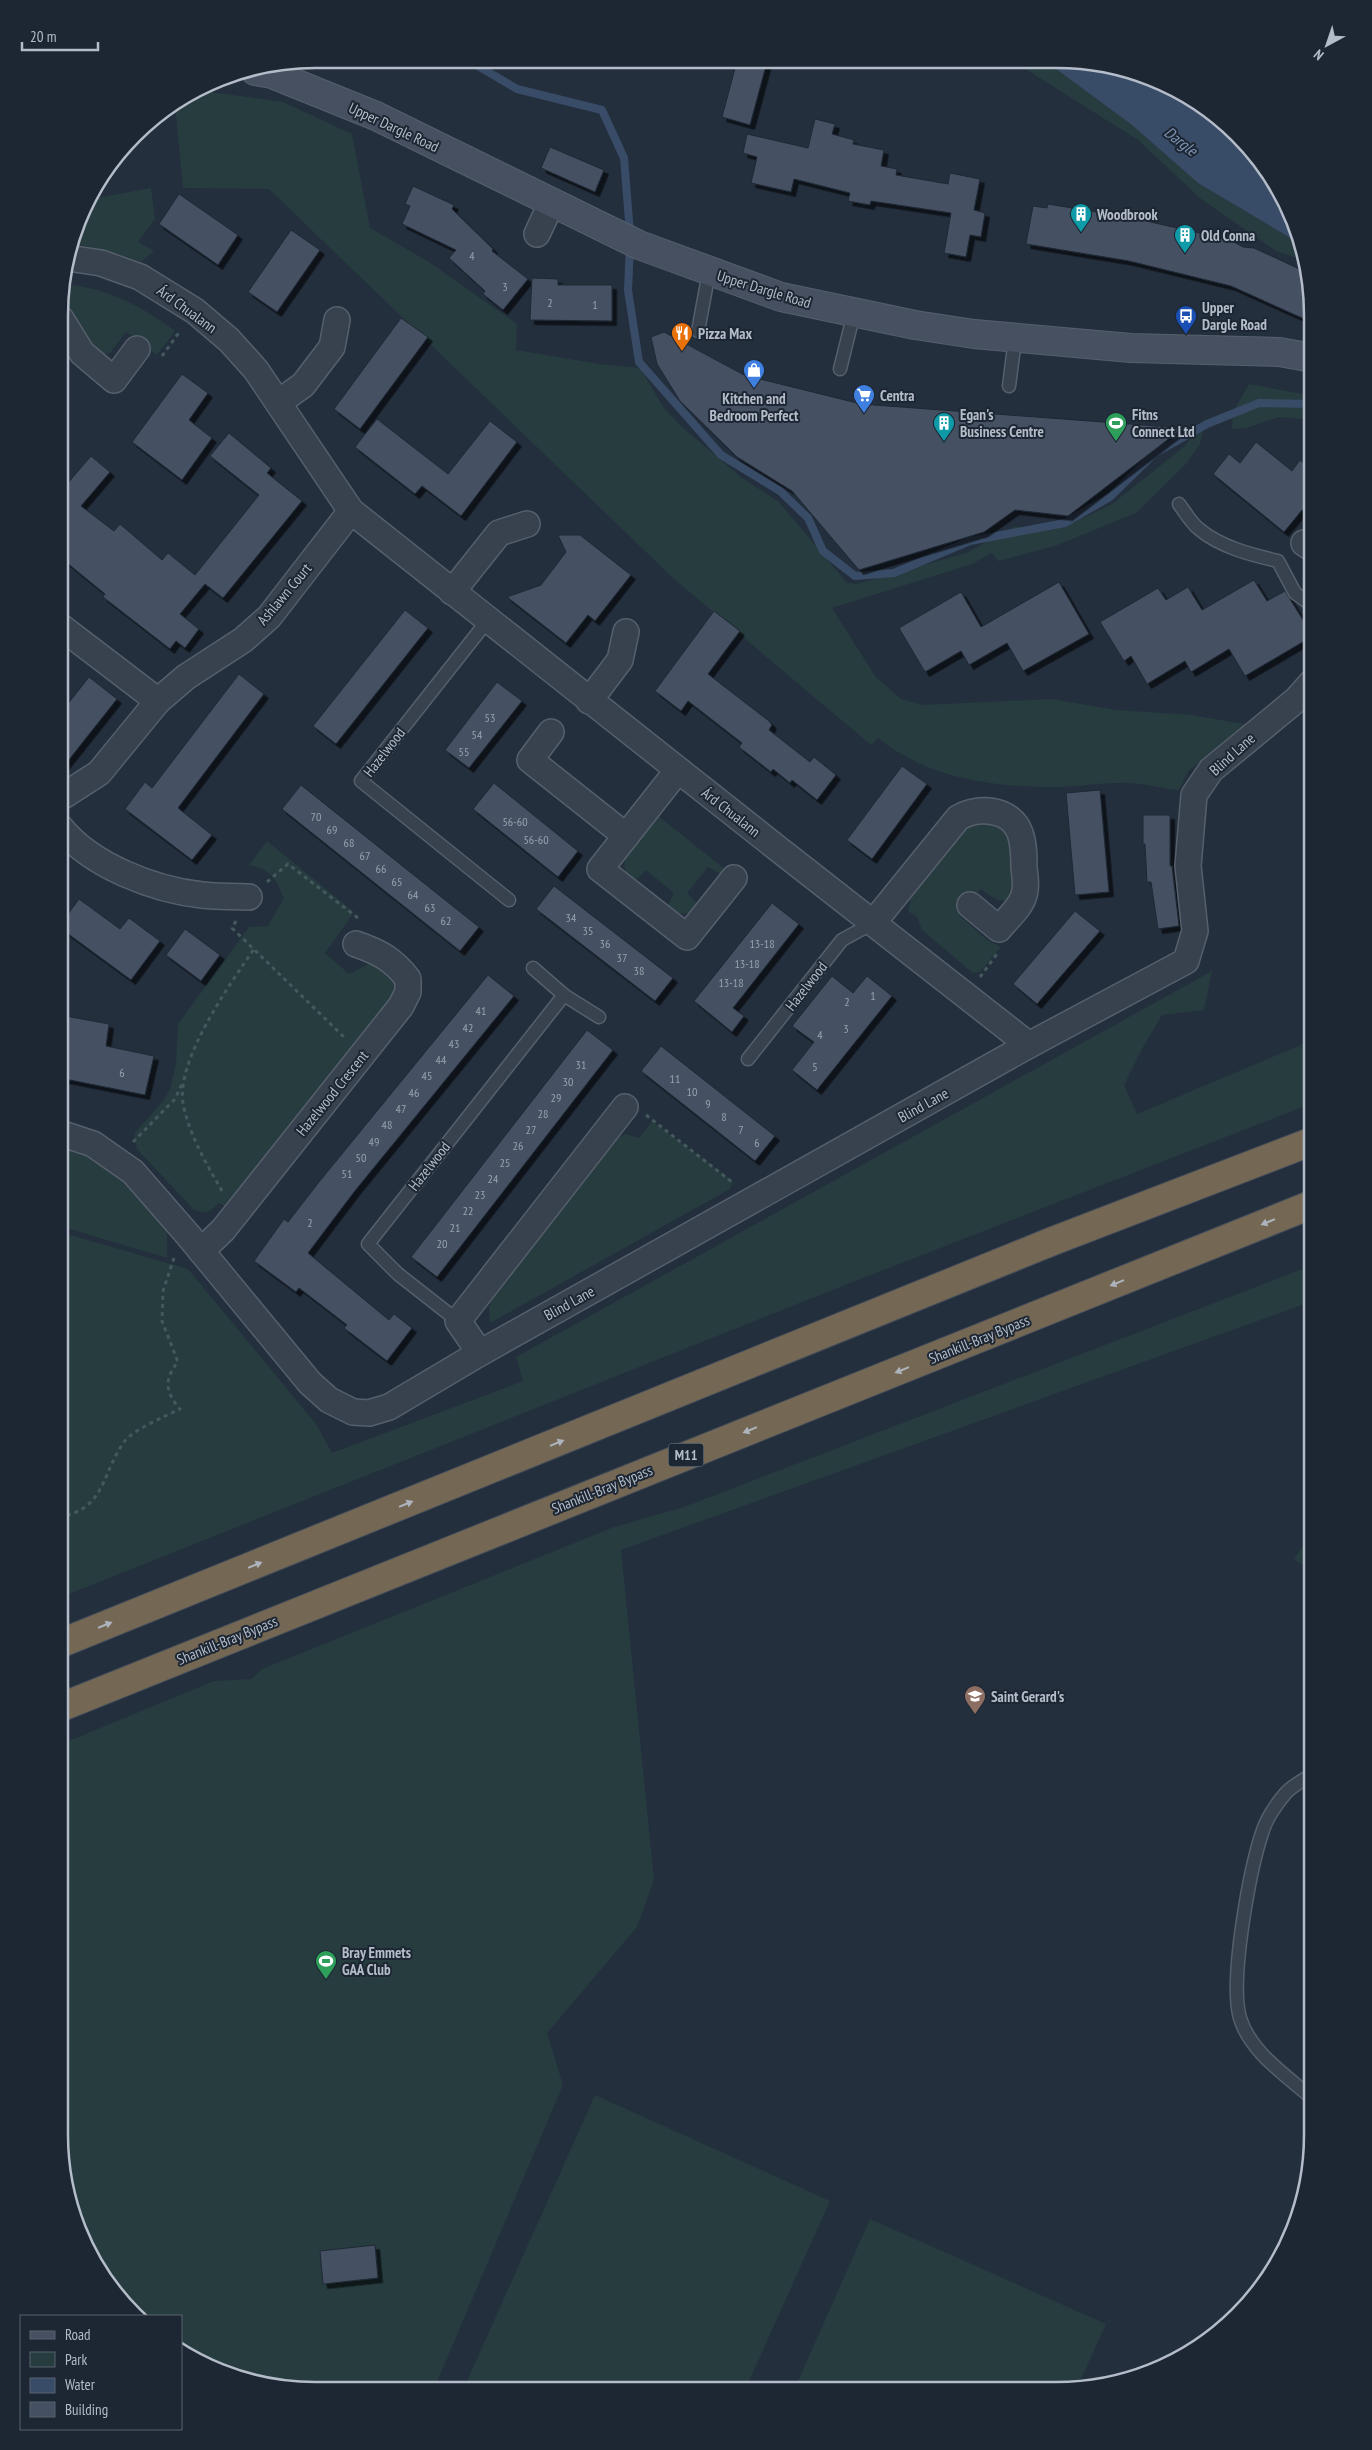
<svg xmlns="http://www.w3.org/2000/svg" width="1372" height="2450" font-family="'PT Sans Narrow',sans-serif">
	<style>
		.green { fill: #263c3f }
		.water { fill: #394c67 }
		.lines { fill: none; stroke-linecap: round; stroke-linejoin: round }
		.stream { stroke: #394c67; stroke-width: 8 }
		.building { fill: #455162; stroke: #1f2835; filter: url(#shadow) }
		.service-casing { stroke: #565f6c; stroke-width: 15 }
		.minor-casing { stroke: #565f6c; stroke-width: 28 }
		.secondary-casing { stroke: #565f6c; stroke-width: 30 }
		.motorway-casing { stroke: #434c59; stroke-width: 30 }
		.path { stroke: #44595c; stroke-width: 3; stroke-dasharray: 4 4; stroke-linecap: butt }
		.service { stroke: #38414e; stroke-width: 12 }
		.minor { stroke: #38414e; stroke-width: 25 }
		.secondary { stroke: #465061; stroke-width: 28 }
		.motorway { stroke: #746855; stroke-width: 28 }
		.oneway { fill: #aeb4bd }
		.labels { text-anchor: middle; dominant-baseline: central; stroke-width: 4; stroke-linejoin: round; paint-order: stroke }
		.number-label { font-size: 12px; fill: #98a1af }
		.shield { fill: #1d2633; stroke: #878f9c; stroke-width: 1 }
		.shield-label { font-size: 14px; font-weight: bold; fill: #b4bcc9 }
		.street-label { font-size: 15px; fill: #b4bcc9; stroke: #1d2633 }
		.poi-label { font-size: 15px; font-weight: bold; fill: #b4bcc9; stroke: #1d2633; text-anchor: start }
		.water-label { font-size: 16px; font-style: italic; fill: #7c92b1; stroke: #1d2633 }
		.rim { fill: none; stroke: #b4bcc9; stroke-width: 2.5 }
	</style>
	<defs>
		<filter id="shadow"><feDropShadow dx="4.5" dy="4.5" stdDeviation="0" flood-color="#0009"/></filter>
	</defs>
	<rect width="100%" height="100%" fill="#242f3e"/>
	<g class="green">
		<polygon points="1016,63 1048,63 1132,125 1198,183 1302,245 1304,260 1276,251 1201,199 1138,140"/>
		<path d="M 197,90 L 283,102 L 352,134 L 370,228 L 429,262 L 517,324 L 516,350 L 599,364 L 640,368 L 664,408 L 682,427 L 741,477 L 779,502 L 847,583 L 857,584 L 966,553 L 1014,527 L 1069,525 L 1112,504 L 1185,446 L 1205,418 L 1200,444 L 1186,464 L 1136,513 L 1055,546 L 998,561 L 992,553 L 972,564 L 832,608 L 875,676 L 901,699 L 923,705 L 1052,699 L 1116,710 L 1191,715 L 1250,725 L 1188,771 L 1179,790 C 1162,788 1146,784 1130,783 C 1107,782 1084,786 1061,787 C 997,788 928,779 878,738 L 871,745 L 674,579 L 269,189 L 183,188 L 175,104 Z"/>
		<polygon points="151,188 155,219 138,242 154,251 141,262 111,252 73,243 86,200"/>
		<path d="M 65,284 C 107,288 142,306 175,331 L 157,355 L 126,332 L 110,353 C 93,360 66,311 61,297 C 60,293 61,289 61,285 Z"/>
		<polygon points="1249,384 1313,396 1313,420 1279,417 1246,428 1232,429 1233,412"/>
		<path d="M 980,814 L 1011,830 L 1018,889 C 1004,909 996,899 981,889 L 959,915 L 987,940 L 1001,947 L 980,972 L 973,973 L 922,930 L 917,917 L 908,911 L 912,893 L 970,818 Z"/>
		<path d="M 657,815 L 726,870 L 721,874 L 708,867 L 687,893 L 698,904 L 694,911 C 683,916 675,915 667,907 L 674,893 L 646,870 L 635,881 C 607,863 643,832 657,815 Z"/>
		<path d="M 267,841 L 354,912 L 325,953 L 349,974 L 370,963 C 383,967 389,973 396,985 L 393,997 L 227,1208 L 219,1203 C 210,1212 205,1215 193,1209 L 137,1149 L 134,1134 L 163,1101 L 170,1089 L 176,1064 L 178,1024 L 249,927 L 268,926 L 284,898 C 275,878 272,870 249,865 Z"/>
		<polygon points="1212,971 1204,1010 1162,1015 1142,1049 1124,1085 1137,1114 1313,1040 1313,1103 840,1287 59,1598 60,1232 188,1269 316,1424 332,1453 523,1381 516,1357"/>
		<polygon points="652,1121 733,1181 730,1189 490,1323 489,1307 500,1282 613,1140 626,1134 639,1138"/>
		<polygon points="60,1145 83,1151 115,1168 167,1226 167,1258 60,1226"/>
		<polygon points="1313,1265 1313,1301 621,1550 654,1880 637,1927 547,2033 563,2085 434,2389 281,2389 217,2372 181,2351 181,2316 138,2316 102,2278 72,2218 59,2135 59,1745 214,1681 252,1679 262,1669 614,1527 684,1507"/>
		<polygon points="1313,1532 1313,1572 1294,1559"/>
		<polygon points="595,2095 830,2201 745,2390 463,2390"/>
		<polygon points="870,2219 1106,2324 1077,2388 1057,2391 794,2390"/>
	</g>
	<polygon class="water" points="1048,63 1107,64 1147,77 1175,95 1204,107 1226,122 1270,172 1300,232 1302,245 1198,183 1132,125"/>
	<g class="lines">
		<g class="stream">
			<polyline points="468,60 517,89 602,110 624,158 630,234"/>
			<polyline points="630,245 628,290 639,362 721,455 780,491 808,518 823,551 855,576 894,573 970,541 1065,523 1110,497 1155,453 1207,424 1259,403 1313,404"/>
		</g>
	</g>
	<g class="building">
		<polygon points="737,61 767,62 750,125 722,117"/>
		<polygon points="815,119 835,124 832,134 854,140 853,144 884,150 881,166 897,169 896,175 948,184 950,173 980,179 974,210 985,213 981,237 970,235 966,257 944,253 951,213 871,201 870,205 848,201 850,193 794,179 791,192 751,183 757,157 743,153 747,134 808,148"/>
		<polygon points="550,147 604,170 595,192 541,168"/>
		<polygon points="413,186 454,205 452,209 493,249 492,251 528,279 503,310 483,294 485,291 449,258 456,250 402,224 410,206 405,204"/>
		<polygon points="179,194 238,235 218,265 159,224"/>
		<polygon points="1048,204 1133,218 1230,240 1243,247 1254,248 1306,272 1313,323 1231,286 1129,261 1026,244 1033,206 1047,208"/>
		<polygon points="291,230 320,250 277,312 248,292"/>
		<polygon points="532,278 558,279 558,285 612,285 612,321 530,320"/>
		<polygon points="401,318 428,337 360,429 334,409"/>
		<polygon points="664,332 744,375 861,404 1183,428 1068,516 1015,510 984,532 859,570 792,491 737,457 680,401 657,364 651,337"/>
		<polygon points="182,374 208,393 189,420 212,438 182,480 132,442"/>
		<polygon points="377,419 448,474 490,421 517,442 461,516 422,486 415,494 355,447"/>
		<polygon points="229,433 271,468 267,473 302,501 223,598 205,584 180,614 199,629 185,648 176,641 170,649 103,597 105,594 61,558 61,491 91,456 110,472 81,506 114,531 120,524 162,560 168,553 195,575 259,495 210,456"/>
		<polygon points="1256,442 1292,471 1300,460 1313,470 1313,519 1302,510 1284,532 1213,474 1229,454 1240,463"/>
		<polygon points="558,535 580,535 631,575 595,621 588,615 566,643 507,597 541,585 566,552"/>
		<polygon points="1254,580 1267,601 1285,591 1313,636 1245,676 1229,649 1191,672 1185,661 1147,684 1131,656 1124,661 1100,622 1158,588 1166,600 1188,587 1202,610"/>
		<polygon points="1059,582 1089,634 1023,671 1007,643 969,665 961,651 925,672 899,628 961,592 981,627"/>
		<polygon points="405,610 428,628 336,744 313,726"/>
		<polygon points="714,611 740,631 708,674 769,721 772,725 769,730 810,762 814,757 836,775 817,800 792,780 790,783 773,769 771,772 739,747 742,743 688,701 681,711 655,691"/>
		<polygon points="239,674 264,694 178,808 212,835 192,860 125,809 145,782 152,788"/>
		<polygon points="89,677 117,699 60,771 60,714"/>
		<polygon points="497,682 522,701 469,768 445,750"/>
		<polygon points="902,766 927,784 872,859 847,840"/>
		<polygon points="494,783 578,851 558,877 473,809"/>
		<polygon points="301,785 479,927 460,951 282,809"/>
		<polygon points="1100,790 1109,892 1075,895 1066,793"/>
		<polygon points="1143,815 1170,815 1170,866 1172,866 1179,926 1158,929 1151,882 1147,882 1145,844 1143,844"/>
		<polygon points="554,886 673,978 655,1001 536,909"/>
		<polygon points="79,899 120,929 129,918 160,941 131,980 60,928 60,925"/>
		<polygon points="772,903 799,924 733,1008 744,1016 732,1032 694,1001"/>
		<polygon points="1075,911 1100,931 1037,1004 1013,984"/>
		<polygon points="185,929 220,955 201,981 166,955"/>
		<polygon points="488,975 514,996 354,1192 308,1253 389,1320 394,1314 412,1328 387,1361 344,1328 347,1325 299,1288 296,1292 254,1261 284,1219 288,1222 319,1182"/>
		<polygon points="832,976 853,993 867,976 892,996 817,1090 792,1070 814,1042 792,1026"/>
		<polygon points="60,1015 109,1024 106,1046 154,1056 145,1095 60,1078"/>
		<polygon points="587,1030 613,1050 437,1277 411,1257"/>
		<polygon points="661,1046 775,1136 755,1161 641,1071"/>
		<polygon points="375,2245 378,2278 323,2284 320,2251"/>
	</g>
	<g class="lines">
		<g class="service-casing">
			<g id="service">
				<polyline points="698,331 709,272"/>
				<polyline points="840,369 854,313"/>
				<polyline points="1009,386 1015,339"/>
				<path d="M 1179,504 C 1185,512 1191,523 1199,529 C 1220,547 1252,555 1278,561 L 1295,593 L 1313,606"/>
				<polyline points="488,620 361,781 509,900"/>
				<polyline points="533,968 564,995 599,1017"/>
				<polyline points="748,1059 842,940 873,923"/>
				<polyline points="458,1321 398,1274 368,1244 564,995"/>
				<path d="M 1313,2099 C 1287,2076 1250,2052 1240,2018 C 1229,1980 1250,1868 1263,1830 C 1267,1818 1277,1803 1285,1794 C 1291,1786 1304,1780 1313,1774"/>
			</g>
		</g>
		<g class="minor-casing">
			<g id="minor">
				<polyline points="537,234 552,202"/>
				<polyline points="68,258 101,263 140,277 195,311 229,340 256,370 351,511 777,848 1029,1045"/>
				<polyline points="61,319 82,353 114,380 137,349"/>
				<polyline points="279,402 303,385 332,347 337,320"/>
				<polyline points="1304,543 1313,549"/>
				<polyline points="452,592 499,533 527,524"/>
				<polyline points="61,627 158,701"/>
				<polyline points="589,701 620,660 626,632"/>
				<polyline points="551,732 530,760 626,836"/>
				<polyline points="678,770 600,869 687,937 734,878"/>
				<polyline points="60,798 99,773 158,701 186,677 243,640 269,617 351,511"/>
				<path d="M 60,827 C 91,866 155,890 202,895 C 218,897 233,896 249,897"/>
				<path d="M 873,923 L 958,818 C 978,806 1011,808 1020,833 C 1024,844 1024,856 1024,868 C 1025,876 1027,886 1024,895 C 1021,907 1007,919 999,929 L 970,905"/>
				<polyline points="60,1133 93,1144 133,1172 188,1235 310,1383 329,1400 353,1412 369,1413 389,1407 480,1353 1029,1045 1186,961 1195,931 1188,866 1194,795 1211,770 1296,700 1313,681"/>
				<path d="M 201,1251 L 223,1230 L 401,1006 L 408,992 L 408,979 C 393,959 379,952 356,944"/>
				<polyline points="480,1353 458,1321 625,1107"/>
			</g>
		</g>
		<g class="secondary-casing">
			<polyline id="secondary" points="255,71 272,74 376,116 639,245 781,297 915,325 974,334 1131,348 1279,352 1313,358"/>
		</g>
		<g class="motorway-casing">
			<g id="motorway">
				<polyline points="59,1644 1053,1241 1313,1141"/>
				<polyline points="59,1708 1313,1204"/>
			</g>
		</g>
		<g class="path">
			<polyline points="162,356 180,331"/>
			<polyline points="267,882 288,864 358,918"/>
			<polyline points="236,921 232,928 344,1037"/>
			<polyline points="980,977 997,954"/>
			<polyline points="646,1115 732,1182"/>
			<polyline points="133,1142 175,1099 183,1082"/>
			<path d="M 222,1191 C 206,1163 189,1135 183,1103 C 176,1060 230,984 254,949"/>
			<path d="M 59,1517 C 106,1509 101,1474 124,1442 C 132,1430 166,1416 180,1409 C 165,1392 164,1379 178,1362 L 162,1321 L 163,1291 L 174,1258"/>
		</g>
		<use href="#service" class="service"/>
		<use href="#minor" class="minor"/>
		<use href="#secondary" class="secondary"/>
		<use href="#motorway" class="motorway"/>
	</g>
	<defs><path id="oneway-solid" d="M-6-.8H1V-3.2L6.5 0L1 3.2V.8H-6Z" transform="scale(1.25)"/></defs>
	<g class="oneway">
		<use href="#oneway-solid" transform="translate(1268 1222) rotate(158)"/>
		<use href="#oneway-solid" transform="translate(1117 1283) rotate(158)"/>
		<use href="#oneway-solid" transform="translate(902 1370) rotate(158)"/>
		<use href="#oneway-solid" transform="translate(750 1430) rotate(158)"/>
		<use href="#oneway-solid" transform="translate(557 1443) rotate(-22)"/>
		<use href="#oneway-solid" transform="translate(406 1504) rotate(-22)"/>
		<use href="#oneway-solid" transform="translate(255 1565) rotate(-22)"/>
		<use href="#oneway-solid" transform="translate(105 1625) rotate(-22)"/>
	</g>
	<defs>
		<g id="building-pin" transform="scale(1.125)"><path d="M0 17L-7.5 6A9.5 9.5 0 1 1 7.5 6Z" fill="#0f9aa8" stroke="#1d2633"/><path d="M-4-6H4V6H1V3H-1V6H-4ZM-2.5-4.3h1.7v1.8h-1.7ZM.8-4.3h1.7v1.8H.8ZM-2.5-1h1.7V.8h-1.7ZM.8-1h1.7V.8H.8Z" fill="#fff"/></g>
		<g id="bus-pin" transform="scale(1.125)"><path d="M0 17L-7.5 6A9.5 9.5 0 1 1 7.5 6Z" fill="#1a4fb4" stroke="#1d2633"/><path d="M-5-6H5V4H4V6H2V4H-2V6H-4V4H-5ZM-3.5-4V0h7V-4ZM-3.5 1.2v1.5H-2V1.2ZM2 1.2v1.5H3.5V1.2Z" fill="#fff"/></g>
		<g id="restaurant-pin" transform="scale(1.125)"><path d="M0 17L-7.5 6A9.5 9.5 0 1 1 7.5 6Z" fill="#e8710a" stroke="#1d2633"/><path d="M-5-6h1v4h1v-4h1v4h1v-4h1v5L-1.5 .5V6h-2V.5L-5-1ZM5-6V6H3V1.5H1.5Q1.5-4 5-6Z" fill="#fff"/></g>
		<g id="shop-pin" transform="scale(1.125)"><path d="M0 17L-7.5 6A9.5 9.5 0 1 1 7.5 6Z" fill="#3f7fe0" stroke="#1d2633"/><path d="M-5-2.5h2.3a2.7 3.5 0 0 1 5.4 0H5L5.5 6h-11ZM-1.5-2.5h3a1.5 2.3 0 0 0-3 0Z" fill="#fff"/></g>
		<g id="supermarket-pin" transform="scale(1.125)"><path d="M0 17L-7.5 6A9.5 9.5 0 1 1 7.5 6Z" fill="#3f7fe0" stroke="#1d2633"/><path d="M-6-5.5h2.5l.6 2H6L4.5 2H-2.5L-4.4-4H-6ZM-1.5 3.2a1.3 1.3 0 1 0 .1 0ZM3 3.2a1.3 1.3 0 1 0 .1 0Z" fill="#fff"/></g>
		<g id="stadium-pin" transform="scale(1.125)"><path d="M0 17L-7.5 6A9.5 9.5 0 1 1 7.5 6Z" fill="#2e9e5b" stroke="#1d2633"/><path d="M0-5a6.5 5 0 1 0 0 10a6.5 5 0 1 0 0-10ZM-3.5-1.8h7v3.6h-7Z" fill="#fff"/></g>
		<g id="school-pin" transform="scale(1.125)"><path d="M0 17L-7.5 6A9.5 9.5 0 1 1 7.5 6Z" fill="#8d6e63" stroke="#1d2633"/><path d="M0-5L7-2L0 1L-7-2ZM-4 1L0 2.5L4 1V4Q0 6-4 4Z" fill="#fff"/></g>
	</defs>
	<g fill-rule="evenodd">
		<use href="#building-pin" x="1081" y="214"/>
		<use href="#building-pin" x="1185" y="235"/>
		<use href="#bus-pin" x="1186" y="316"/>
		<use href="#restaurant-pin" x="682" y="333"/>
		<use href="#shop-pin" x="754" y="370"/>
		<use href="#supermarket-pin" x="864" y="395"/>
		<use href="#building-pin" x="944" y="423"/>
		<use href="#stadium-pin" x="1116" y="423"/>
		<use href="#school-pin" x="975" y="1696"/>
		<use href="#stadium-pin" x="326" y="1961"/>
	</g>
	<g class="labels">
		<g class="number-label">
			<text x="472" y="255">4</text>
			<text x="505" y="286">3</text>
			<text x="550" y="302">2</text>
			<text x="595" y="304">1</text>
			<text x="490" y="717">53</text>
			<text x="477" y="734">54</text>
			<text x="464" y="751">55</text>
			<text x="316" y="816">70</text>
			<text x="515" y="821">56-60</text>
			<text x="332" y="829">69</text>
			<text x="536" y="839">56-60</text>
			<text x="349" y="842">68</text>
			<text x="365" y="855">67</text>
			<text x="381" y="868">66</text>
			<text x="397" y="881">65</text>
			<text x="413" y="894">64</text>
			<text x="430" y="907">63</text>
			<text x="571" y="917">34</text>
			<text x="446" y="920">62</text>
			<text x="588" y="930">35</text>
			<text x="605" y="943">36</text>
			<text x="762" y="943">13-18</text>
			<text x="622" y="957">37</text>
			<text x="747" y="963">13-18</text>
			<text x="639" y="970">38</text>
			<text x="731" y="982">13-18</text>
			<text x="873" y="995">1</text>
			<text x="847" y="1001">2</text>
			<text x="481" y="1010">41</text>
			<text x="468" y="1027">42</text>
			<text x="846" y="1028">3</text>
			<text x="820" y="1034">4</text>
			<text x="454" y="1043">43</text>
			<text x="441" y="1059">44</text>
			<text x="581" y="1064">31</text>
			<text x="815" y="1066">5</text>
			<text x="122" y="1072">6</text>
			<text x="427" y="1075">45</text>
			<text x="675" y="1078">11</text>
			<text x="568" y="1081">30</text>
			<text x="692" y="1091">10</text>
			<text x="414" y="1092">46</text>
			<text x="556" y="1097">29</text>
			<text x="708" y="1103">9</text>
			<text x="401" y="1108">47</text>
			<text x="543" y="1113">28</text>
			<text x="724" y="1116">8</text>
			<text x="387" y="1124">48</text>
			<text x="531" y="1129">27</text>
			<text x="741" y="1129">7</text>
			<text x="374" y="1141">49</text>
			<text x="757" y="1142">6</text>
			<text x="518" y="1145">26</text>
			<text x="361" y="1157">50</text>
			<text x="505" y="1162">25</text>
			<text x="347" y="1173">51</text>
			<text x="493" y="1178">24</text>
			<text x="480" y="1194">23</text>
			<text x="468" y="1210">22</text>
			<text x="310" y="1222">2</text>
			<text x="455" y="1227">21</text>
			<text x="442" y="1243">20</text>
		</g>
		<rect class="shield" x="668.5" y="1443.5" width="35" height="23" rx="4"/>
		<g class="shield-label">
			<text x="686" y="1455">M11</text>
		</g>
		<g class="street-label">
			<text transform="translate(394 127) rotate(25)">Upper Dargle Road</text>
			<text transform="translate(764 289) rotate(17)">Upper Dargle Road</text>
			<text transform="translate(187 309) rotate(36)">Árd Chualann</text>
			<text transform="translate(284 594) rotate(-50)">Ashlawn Court</text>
			<text transform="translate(384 752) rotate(-52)">Hazelwood</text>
			<text transform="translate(1232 754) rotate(-42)">Blind Lane</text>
			<text transform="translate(731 812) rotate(38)">Árd Chualann</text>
			<text transform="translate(806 986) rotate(-52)">Hazelwood</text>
			<text transform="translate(332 1093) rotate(-51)">Hazelwood Crescent</text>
			<text transform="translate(923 1105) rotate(-29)">Blind Lane</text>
			<text transform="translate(429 1166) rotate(-52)">Hazelwood</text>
			<text transform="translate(569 1303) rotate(-29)">Blind Lane</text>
			<text transform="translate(979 1339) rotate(-22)">Shankill-Bray Bypass</text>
			<text transform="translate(602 1489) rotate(-22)">Shankill-Bray Bypass</text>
			<text transform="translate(227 1640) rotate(-22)">Shankill-Bray Bypass</text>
		</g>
		<g class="poi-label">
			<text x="1097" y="214">Woodbrook</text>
			<text x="1201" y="235">Old Conna</text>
			<text x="1202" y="307">Upper<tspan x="1202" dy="17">Dargle Road</tspan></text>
			<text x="698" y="333">Pizza Max</text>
			<text x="880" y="395">Centra</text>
			<text x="754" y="398" text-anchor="middle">Kitchen and<tspan x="754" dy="17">Bedroom Perfect</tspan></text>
			<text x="960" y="414">Egan's<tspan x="960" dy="17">Business Centre</tspan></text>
			<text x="1132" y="414">Fitns<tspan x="1132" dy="17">Connect Ltd</tspan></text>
			<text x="991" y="1696">Saint Gerard's</text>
			<text x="342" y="1952">Bray Emmets<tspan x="342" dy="17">GAA Club</tspan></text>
		</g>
		<g class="water-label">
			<text transform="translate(1181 141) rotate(38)">Dargle</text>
		</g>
	</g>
	<path d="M0 0H1372V2450H0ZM315 68H1057A247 247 0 0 1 1304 315V2135A247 247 0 0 1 1057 2382H315A247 247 0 0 1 68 2135V315A247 247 0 0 1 315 68Z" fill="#1d2633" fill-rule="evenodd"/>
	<path class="rim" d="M315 68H1057A247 247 0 0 1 1304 315V2135A247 247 0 0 1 1057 2382H315A247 247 0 0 1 68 2135V315A247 247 0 0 1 315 68Z"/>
	<rect x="20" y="2315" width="162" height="115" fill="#1d2633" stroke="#59626f"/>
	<rect x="30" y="2331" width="25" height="8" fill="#465061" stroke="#59626f"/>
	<text x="65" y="2340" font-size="15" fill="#b4bcc9">Road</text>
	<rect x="30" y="2352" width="25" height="15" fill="#263c3f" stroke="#59626f"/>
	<text x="65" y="2365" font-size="15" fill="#b4bcc9">Park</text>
	<rect x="30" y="2378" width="25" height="15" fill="#394c67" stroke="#59626f"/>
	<text x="65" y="2390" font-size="15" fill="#b4bcc9">Water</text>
	<rect x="30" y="2402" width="25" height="15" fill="#455162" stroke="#59626f"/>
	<text x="65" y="2415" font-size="15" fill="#b4bcc9">Building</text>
	<g transform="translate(1327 45) rotate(220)" stroke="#1d2633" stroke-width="4" paint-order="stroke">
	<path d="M0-4L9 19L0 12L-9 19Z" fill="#b4bcc9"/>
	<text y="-8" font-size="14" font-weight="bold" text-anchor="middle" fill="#b4bcc9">N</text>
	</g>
	<path d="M22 42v8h76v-8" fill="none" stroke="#b4bcc9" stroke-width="2.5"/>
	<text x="30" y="42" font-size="15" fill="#b4bcc9" stroke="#1d2633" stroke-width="4" paint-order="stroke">20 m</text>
</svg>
